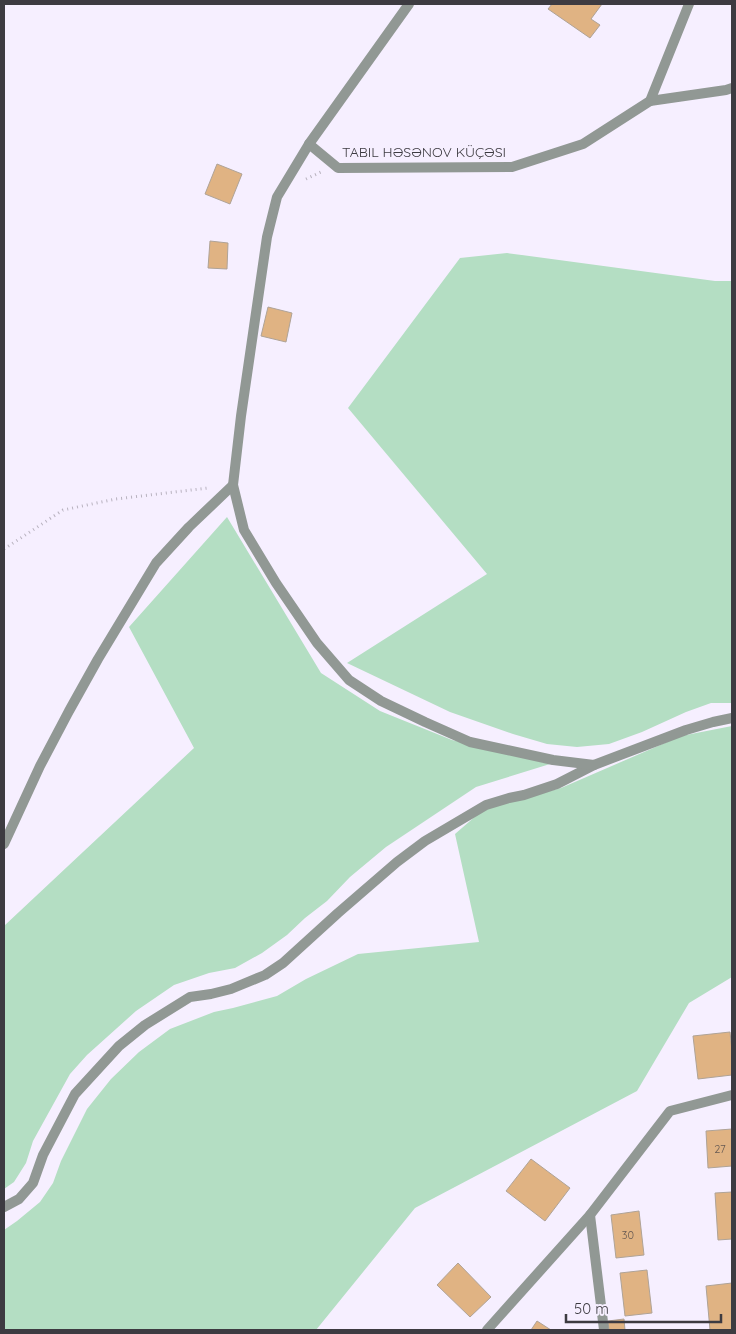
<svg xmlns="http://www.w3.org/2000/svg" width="736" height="1334" font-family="Quicksand,sans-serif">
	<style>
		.green { fill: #b4dec3 }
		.building { fill: #e0b383; stroke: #afa397 }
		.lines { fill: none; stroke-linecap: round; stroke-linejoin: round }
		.path { stroke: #b8b2bf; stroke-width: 3; stroke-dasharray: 1 4; stroke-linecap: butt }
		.service { stroke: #919894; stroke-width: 10 }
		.minor { stroke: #919894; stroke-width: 10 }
		.labels { text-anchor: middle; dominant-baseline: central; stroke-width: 4; stroke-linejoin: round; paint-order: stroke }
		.number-label { font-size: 11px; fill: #665952 }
		.street-label { font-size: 14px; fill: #3d3b41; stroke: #f6efff }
	</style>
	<rect width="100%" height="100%" fill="#f6efff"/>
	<g class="green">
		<polygon points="507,253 715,281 732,281 732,703 711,703 686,712 642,732 609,744 577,747 547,744 513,734 450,712 347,663 487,574 348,408 460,258"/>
		<polygon points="227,517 321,673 380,711 452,740 550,764 476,787 386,847 350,877 327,901 305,918 287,935 262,953 235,968 209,973 174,985 136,1011 87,1055 70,1074 33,1141 26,1163 14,1182 4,1189 4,926 194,748 129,627"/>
		<polygon points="732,726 732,977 689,1003 637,1091 415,1208 316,1330 4,1330 4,1230 17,1221 40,1202 53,1183 61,1161 87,1109 111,1079 139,1052 170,1029 214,1012 233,1008 277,996 306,979 358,954 479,942 455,834 485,808 561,788 681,736"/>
	</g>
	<g class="building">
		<polygon points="552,4 602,4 591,19 600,25 590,38 548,9"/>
		<polygon points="217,164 242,174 230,204 205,194"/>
		<polygon points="210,241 228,243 227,269 208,268"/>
		<polygon points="268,307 292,313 286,342 261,336"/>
		<polygon points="730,1032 732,1051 732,1075 698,1079 693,1036"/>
		<polygon points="732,1129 732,1166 708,1168 706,1131"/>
		<polygon points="531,1159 570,1188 545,1221 506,1191"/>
		<polygon points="732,1192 732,1239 718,1240 715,1193"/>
		<polygon points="639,1211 644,1255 616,1258 611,1215"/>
		<polygon points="458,1263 491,1297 470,1317 437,1285"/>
		<polygon points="647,1270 652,1313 625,1316 620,1273"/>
		<polygon points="732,1283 732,1330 710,1330 706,1286"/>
		<polygon points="624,1319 625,1330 609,1330 608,1321"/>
		<polygon points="537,1321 551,1330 531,1330"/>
	</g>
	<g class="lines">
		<g class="path">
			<polyline points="306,179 321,172"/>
			<polyline points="4,549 63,510 116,499 208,488"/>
		</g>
		<g class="service">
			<polyline points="4,844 40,766 69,711 98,659 156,563 189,527 233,485"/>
			<polyline points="4,1207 19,1199 33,1183 43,1155 75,1094 119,1046 145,1025 190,997 211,994 231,989 265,975 283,963 338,913 397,862 425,841 486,805 509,798 524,795 557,784 594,765"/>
		</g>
		<g class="minor">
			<polyline points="409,4 309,144 277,197 267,237 241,416 233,485 244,530 276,583 317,643 349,680 381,701 425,722 470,742 553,760 594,765 686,730 713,722 732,718"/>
			<polyline points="650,101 726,90 732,88"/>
			<polyline points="309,144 338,168 512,167 583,144 650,101 689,4"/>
			<polyline points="590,1215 604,1330"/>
			<polyline points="487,1330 590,1215 670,1111 732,1095"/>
		</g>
	</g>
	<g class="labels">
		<g class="number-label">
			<text x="720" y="1149">27</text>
			<text x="628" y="1235">30</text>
		</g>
		<g class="street-label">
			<text x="424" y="152">TABIL HƏSƏNOV KÜÇƏSI</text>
		</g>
	</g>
	<rect width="736" height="1334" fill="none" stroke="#3d3b41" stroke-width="10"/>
	<path d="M566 1314v8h155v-8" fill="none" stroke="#3d3b41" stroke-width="2.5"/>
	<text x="574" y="1314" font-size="15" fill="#3d3b41" stroke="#f6efff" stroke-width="4" paint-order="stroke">50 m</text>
</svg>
